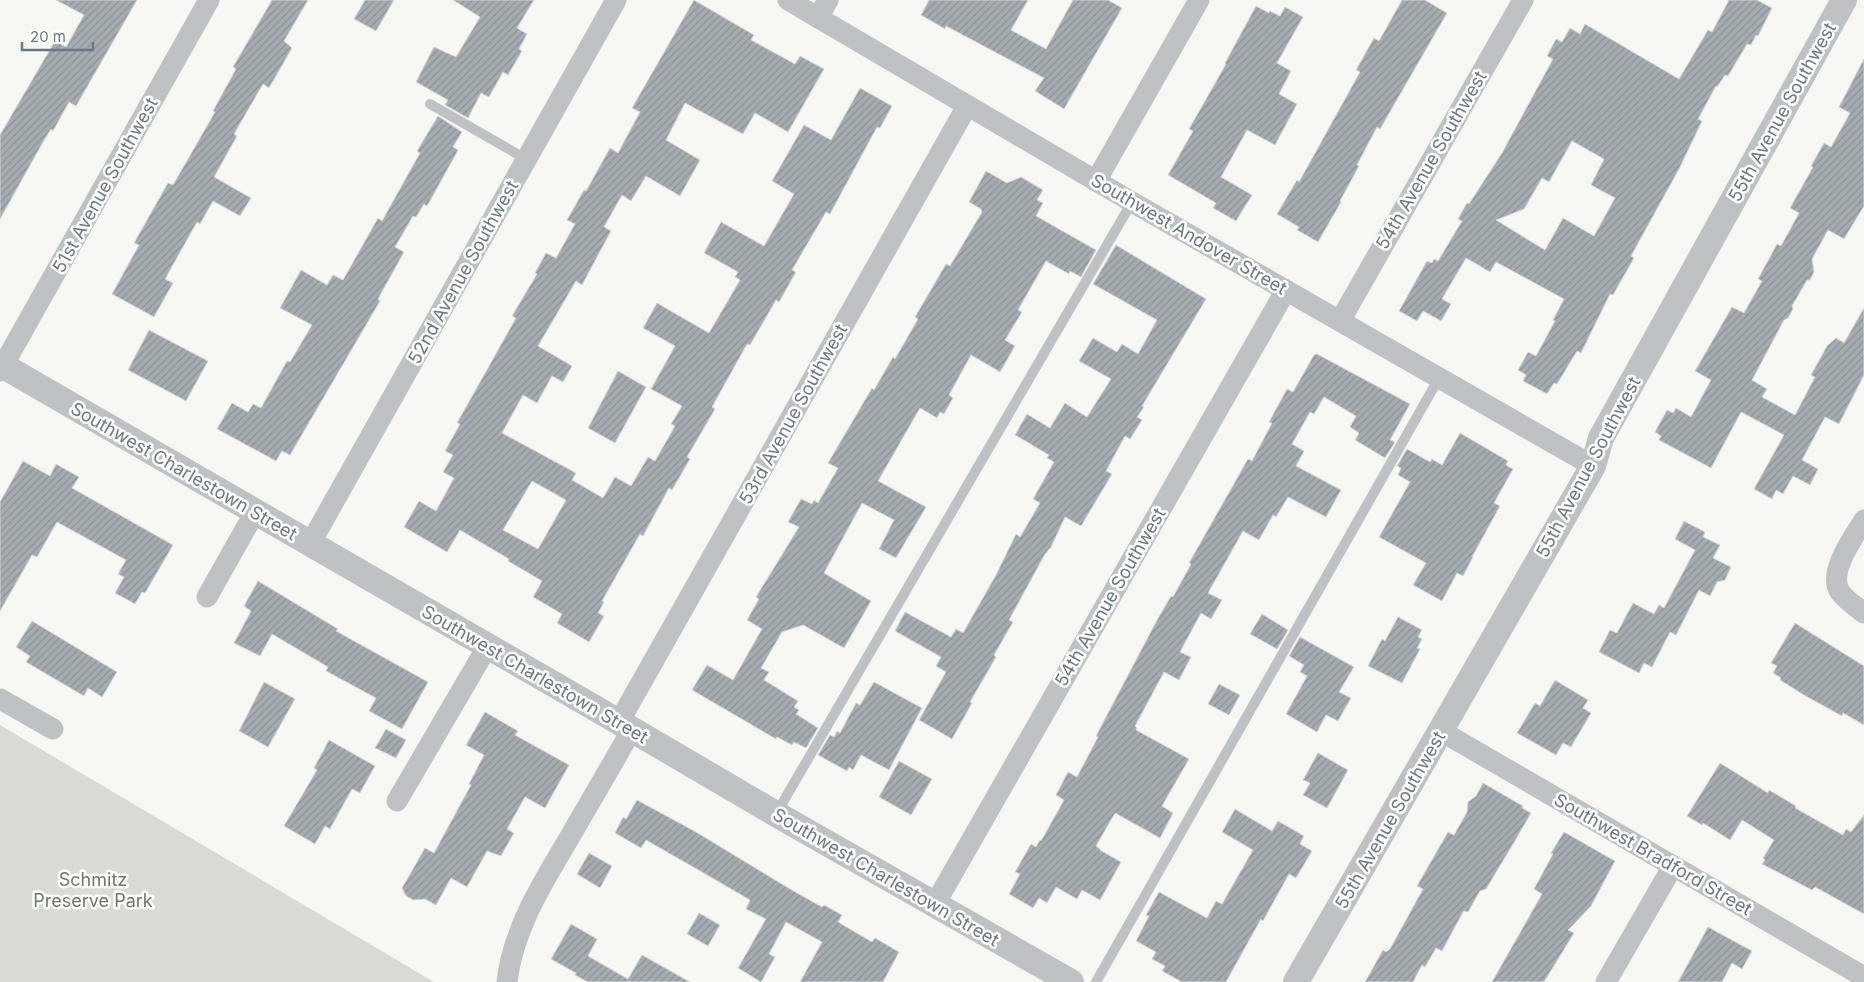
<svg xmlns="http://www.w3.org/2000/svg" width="1864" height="982" font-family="Inter,sans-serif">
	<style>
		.green { fill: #d7dbd4 }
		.building { fill: url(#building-hatch); stroke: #d8d8d6; fill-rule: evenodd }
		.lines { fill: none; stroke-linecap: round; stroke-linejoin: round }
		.service { stroke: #bec2c5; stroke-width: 10 }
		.minor { stroke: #bec2c5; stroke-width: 21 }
		.tertiary { stroke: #bec2c5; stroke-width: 26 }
		.labels { text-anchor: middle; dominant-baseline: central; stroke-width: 5; stroke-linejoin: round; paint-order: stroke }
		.street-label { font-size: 18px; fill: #697881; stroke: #fff }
		.park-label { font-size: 18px; fill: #6c7967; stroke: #fff }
	</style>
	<defs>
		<pattern id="building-hatch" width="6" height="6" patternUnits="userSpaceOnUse" patternTransform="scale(1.25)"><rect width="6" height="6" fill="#a6adb2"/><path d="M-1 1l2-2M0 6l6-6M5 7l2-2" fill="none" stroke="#8b9296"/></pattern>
	</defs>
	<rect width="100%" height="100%" fill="#f7f7f4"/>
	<polygon class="green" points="0,725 434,982 0,982"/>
	<g class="building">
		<polygon points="56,0 137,0 76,106 69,102 53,131 51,129 43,142 0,219 0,135 55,41 66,47 84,15"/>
		<polygon points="272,0 308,0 284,41 292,48 269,88 263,84 234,134 237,136 214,177 251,198 240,216 213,201 200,224 197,222 165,279 173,283 154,317 112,294 139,245 134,243 168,183 173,185 215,112 213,111 236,69 233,67"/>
		<polygon points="365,0 394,0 376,31 354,19"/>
		<polygon points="453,0 534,0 517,28 527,34 519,49 522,51 508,75 503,72 489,97 481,93 468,118 445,105 448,100 416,82 434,47 456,57 480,17"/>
		<path d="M 694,0 L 754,35 L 751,40 L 795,64 L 800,56 L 824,69 L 788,132 L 755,113 L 743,134 L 685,103 L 666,140 L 700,160 L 680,196 L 646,176 L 631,201 L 622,195 L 604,227 L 611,231 L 582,285 L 576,281 L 538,346 L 572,366 L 563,382 L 552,376 L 537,403 L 523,395 L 502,433 L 576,473 L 572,480 L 603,498 L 615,477 L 631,486 L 648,457 L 655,461 L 675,426 L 671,424 L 682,406 L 651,389 L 675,346 L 643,328 L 657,303 L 709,333 L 740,280 L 735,277 L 738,272 L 704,253 L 721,222 L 764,246 L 794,194 L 772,181 L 804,125 L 831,140 L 860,88 L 892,106 L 880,128 L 877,127 L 830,214 L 826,212 L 792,270 L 796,272 L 779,302 L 776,300 L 750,345 L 747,344 L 712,407 L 715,409 L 687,457 L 690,459 L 672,490 L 669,488 L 643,536 L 640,534 L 602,601 L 604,602 L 598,613 L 604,616 L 589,642 L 557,623 L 562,614 L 533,597 L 542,581 L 508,561 L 509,559 L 460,530 L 447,552 L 404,527 L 419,501 L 436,511 L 454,478 L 443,472 L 453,455 L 445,451 L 460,424 L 457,423 L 516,318 L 512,316 L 537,274 L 535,273 L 546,253 L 556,258 L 575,224 L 567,220 L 584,190 L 586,191 L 610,148 L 618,153 L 640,112 L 632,108 ZM 532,481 L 566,500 L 538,549 L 503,530 Z"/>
		<polygon points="929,0 1028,0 1011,30 1046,49 1073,0 1108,0 1122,8 1064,109 1035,91 1044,78 946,26 945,29 921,15"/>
		<polygon points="1402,0 1425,0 1447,13 1380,129 1377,127 1357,165 1359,166 1340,201 1341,202 1318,242 1297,230 1299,227 1277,214 1297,180 1299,182 1360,72 1356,70 1374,38 1379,41"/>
		<path d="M 1729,0 L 1757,0 L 1772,8 L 1758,36 L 1756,35 L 1751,45 L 1747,44 L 1728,76 L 1725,75 L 1717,87 L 1716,86 L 1698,119 L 1702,121 L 1679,169 L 1631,256 L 1634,258 L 1613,295 L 1610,294 L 1581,353 L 1577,351 L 1557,384 L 1554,383 L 1547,394 L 1523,381 L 1526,375 L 1518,370 L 1528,352 L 1536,356 L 1555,321 L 1553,320 L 1564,299 L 1496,262 L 1490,272 L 1466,258 L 1442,299 L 1451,304 L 1441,321 L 1423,311 L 1417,321 L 1399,311 L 1427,261 L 1432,263 L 1434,259 L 1438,261 L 1462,221 L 1458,219 L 1467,203 L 1469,204 L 1502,153 L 1553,59 L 1547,56 L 1556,39 L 1562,42 L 1570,28 L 1580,34 L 1585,24 L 1679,79 L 1708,30 L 1712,32 ZM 1572,141 L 1604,159 L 1591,185 L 1615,198 L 1594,236 L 1563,218 L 1545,250 L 1496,220 L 1524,209 L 1542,178 L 1549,182 Z"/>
		<polygon points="1256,6 1269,13 1270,11 1280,16 1285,7 1303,17 1277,63 1291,71 1279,94 1297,104 1275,145 1247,130 1221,177 1252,195 1236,221 1213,208 1216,203 1168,175 1193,131 1189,129 1226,64 1225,63"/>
		<polygon points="1864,59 1864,206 1844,239 1828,230 1812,259 1814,272 1810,280 1807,280 1792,306 1793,309 1788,318 1784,320 1752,380 1767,389 1762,397 1795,415 1815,377 1811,375 1827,346 1836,338 1844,343 1864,308 1864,375 1839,424 1825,417 1802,460 1818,469 1810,485 1793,476 1783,494 1776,490 1772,499 1754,489 1784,435 1741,412 1711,468 1659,440 1661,436 1655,432 1667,410 1673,413 1676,408 1691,417 1711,380 1695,371 1732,307 1744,313 1762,281 1758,279 1777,244 1781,246 1799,213 1790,208 1813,167 1811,166 1824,143 1831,147 1850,113 1839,107"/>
		<polygon points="438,116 462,132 453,147 458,150 456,154 427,206 424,204 416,217 413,216 395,247 404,252 378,299 380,301 290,455 282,451 276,461 217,429 232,403 248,412 253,404 261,408 287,361 290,362 312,325 280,308 301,270 327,285 333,275 343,280 378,218 382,221 420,153 417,151"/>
		<polygon points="986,171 1007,183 1021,177 1043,190 1037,200 1043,203 1036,216 1096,250 1081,277 1070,271 1069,274 1046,261 1018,310 1022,312 1005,340 1015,346 1000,372 971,355 949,395 953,398 944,414 940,412 937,418 920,408 878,481 926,507 896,558 879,549 894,520 862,503 824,573 871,601 844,648 803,625 782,632 761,668 769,672 764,680 798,701 794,707 799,710 796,714 818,728 806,748 794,742 792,745 777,737 776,739 692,690 707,665 733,680 762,629 747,620 759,599 756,597 799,527 788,522 801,499 812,504 814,500 818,503 838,468 828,463 872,388 874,390 893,357 895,359 918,319 915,317 946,264 950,266 982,212 981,209 969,202"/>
		<polygon points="1116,245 1206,299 1142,406 1144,407 1137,417 1142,420 1130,439 1125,436 1106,471 1112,474 1081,526 1065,517 1051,547 1045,554 1009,620 1013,622 994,655 996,657 970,702 972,703 952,739 919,720 946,672 936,666 941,657 895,631 905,612 951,637 956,629 963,633 996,575 1016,534 1020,537 1040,503 1033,499 1054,462 1047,458 1049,455 1015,435 1027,414 1050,428 1065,403 1087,417 1111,379 1079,361 1093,338 1117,352 1122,344 1138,354 1157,320 1093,284"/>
		<polygon points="149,330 208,361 186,401 128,370"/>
		<polygon points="1317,354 1410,404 1390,440 1395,442 1385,458 1355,440 1359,433 1350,427 1356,416 1324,397 1314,414 1310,412 1292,444 1304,451 1296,466 1341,490 1326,517 1288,497 1276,517 1273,515 1259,540 1243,531 1208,593 1222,600 1211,619 1201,613 1180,652 1191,657 1179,680 1164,672 1135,726 1137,728 1136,730 1189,759 1162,806 1173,813 1160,838 1115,813 1096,846 1100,849 1100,850 1121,862 1100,900 1082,890 1077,899 1056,887 1047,903 1039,898 1033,908 1009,894 1020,874 1015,872 1031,844 1036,847 1040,840 1041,841 1064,800 1056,795 1068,772 1077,777 1098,737 1096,736 1156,622 1171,596 1173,597 1191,564 1189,563 1248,459 1252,461 1272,423 1269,422 1287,389 1293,392 1314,355"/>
		<polygon points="618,371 646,387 615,443 588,428"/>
		<polygon points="1460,433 1508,461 1506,465 1513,469 1494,503 1500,506 1472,557 1473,557 1463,576 1457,573 1442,601 1413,585 1426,563 1379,537 1410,482 1398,475 1401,468 1397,466 1407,449 1430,462 1432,459 1442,465"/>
		<polygon points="23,461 50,476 56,464 79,477 72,488 173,545 145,593 142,592 135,604 115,593 124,577 118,574 126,560 57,522 37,557 32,555 0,611 0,502"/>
		<polygon points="1684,521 1705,532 1703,537 1720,545 1713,558 1731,567 1725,580 1717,582 1710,596 1699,590 1676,635 1670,632 1652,667 1644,663 1639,673 1599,652 1610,630 1617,633 1633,603 1654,614 1659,605 1664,608 1695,550 1675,539"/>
		<polygon points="258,581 338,629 336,631 428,682 402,729 369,711 376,698 326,671 328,667 272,634 260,656 234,643 251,611 244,606"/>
		<polygon points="1262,614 1288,630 1277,649 1250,634"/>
		<polygon points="1398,617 1422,630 1418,637 1422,639 1417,648 1420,649 1402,683 1368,666 1382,639 1385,641"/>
		<polygon points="32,621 117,672 102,697 88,688 84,696 26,662 30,656 16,647"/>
		<polygon points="1795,623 1864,666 1864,725 1843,713 1842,716 1804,695 1780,680 1781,678 1773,673 1777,666 1771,663"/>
		<polygon points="1300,637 1354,667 1339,692 1351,698 1338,721 1326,715 1317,732 1286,714 1307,676 1300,672 1304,665 1289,656"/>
		<polygon points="1555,680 1588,700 1583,708 1591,713 1571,747 1563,743 1556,755 1517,733 1535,703 1540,706"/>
		<polygon points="264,682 295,699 268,747 239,731"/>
		<polygon points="874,682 922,708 889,770 861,755 853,770 849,767 847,771 818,755 830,735 834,737 837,731 840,733 856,703 860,705"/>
		<polygon points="1219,684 1240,695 1229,715 1208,704"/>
		<polygon points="485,712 518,731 515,735 569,765 545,808 525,797 507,829 514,833 501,856 487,851 467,887 451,878 436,905 425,899 413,900 406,896 402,888 425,848 434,853 471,785 469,784 484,755 466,745"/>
		<polygon points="386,729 406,740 396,758 375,748"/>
		<polygon points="329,740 375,766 360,793 352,789 330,829 325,826 315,844 284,826 317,770 314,768"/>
		<polygon points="1318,753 1348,770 1327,808 1303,795 1310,783 1303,780"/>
		<polygon points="899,761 932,779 911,815 879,797"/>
		<polygon points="1720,763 1768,793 1769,790 1796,806 1795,808 1843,835 1846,829 1851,832 1864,815 1864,914 1815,887 1812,890 1762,864 1765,860 1763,858 1774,840 1742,820 1730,840 1703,823 1702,825 1687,816"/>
		<polygon points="1483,783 1523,806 1522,808 1531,813 1516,839 1486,889 1480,891 1468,912 1464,911 1463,912 1442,951 1436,948 1425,967 1422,965 1413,982 1365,982 1383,950 1386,952 1390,949 1423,889 1417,886 1448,832 1454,835 1467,812 1468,802 1476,796"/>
		<polygon points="637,800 696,832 790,889 822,907 824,905 842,915 838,922 872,942 875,938 899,952 883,982 800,982 822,942 786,922 769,954 775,957 761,982 738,968 766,919 746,909 750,900 702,872 646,840 641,848 615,833 623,817 626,819"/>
		<polygon points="1235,809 1272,831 1278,821 1304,836 1300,844 1312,851 1296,878 1289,874 1263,921 1261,919 1226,982 1182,982 1162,971 1165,966 1152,959 1156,952 1136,941 1149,916 1146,915 1159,892 1207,918 1216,901 1222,904 1253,850 1222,832"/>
		<polygon points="1564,832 1615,861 1591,906 1568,930 1574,933 1544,982 1492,982 1542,894 1534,889 1553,854 1551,853"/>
		<polygon points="589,853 612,866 600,888 577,874"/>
		<polygon points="699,913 720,925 708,946 687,934"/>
		<polygon points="571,924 597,939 588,956 628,979 642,955 690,982 588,982 575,975 576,973 551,959"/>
		<polygon points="1708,927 1752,951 1742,969 1732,963 1722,982 1678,982"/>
	</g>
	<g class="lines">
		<g class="service">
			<polyline points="430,104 526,159"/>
			<polyline points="776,814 1132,202"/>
			<polyline points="1096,982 1439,378"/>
		</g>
		<g class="minor">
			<polyline points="788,0 1132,202 1593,466"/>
			<polyline points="818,18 828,0"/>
			<polyline points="1096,181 1199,0"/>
			<polyline points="1340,321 1523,0"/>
			<polyline points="0,371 209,0"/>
			<path d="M 1864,520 C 1854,537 1827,572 1840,592 C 1846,600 1856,607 1864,613"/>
			<polyline points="310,544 616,0"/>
			<polyline points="207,597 255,512"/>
			<polyline points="0,699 53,729"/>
			<polyline points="619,722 967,106"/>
			<polyline points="1441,731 1864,977"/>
			<polyline points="397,801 487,647"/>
			<polyline points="935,904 1286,290"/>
			<path d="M 507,982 C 513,928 544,881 571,835 C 591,800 612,765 632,729"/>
			<polyline points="1606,982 1673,866"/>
		</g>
		<g class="tertiary">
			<polyline points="0,364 619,722 776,814 1071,982"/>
			<polyline points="1296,982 1593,466 1601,438 1844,0"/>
		</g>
	</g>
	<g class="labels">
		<g class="street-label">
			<text transform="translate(1782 112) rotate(-61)">55th Avenue Southwest</text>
			<text transform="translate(1431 160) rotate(-60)">54th Avenue Southwest</text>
			<text transform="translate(105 185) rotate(-61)">51st Avenue Southwest</text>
			<text transform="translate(1189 234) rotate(30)">Southwest Andover Street</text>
			<text transform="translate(463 272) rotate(-61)">52nd Avenue Southwest</text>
			<text transform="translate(793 414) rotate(-61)">53rd Avenue Southwest</text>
			<text transform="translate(1588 467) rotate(-62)">55th Avenue Southwest</text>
			<text transform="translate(184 471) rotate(30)">Southwest Charlestown Street</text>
			<text transform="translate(1110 597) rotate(-60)">54th Avenue Southwest</text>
			<text transform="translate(535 674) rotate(30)">Southwest Charlestown Street</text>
			<text transform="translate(1390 820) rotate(-60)">55th Avenue Southwest</text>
			<text transform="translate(1653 854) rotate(30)">Southwest Bradford Street</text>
			<text transform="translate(886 877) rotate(30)">Southwest Charlestown Street</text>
		</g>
		<g class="park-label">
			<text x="93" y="879">Schmitz<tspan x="93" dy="21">Preserve Park</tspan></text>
		</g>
	</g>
	<path d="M22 42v8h71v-8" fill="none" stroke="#697881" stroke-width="2.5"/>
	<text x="30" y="42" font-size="15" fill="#697881" stroke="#ffffff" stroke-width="4" paint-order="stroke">20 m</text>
</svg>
